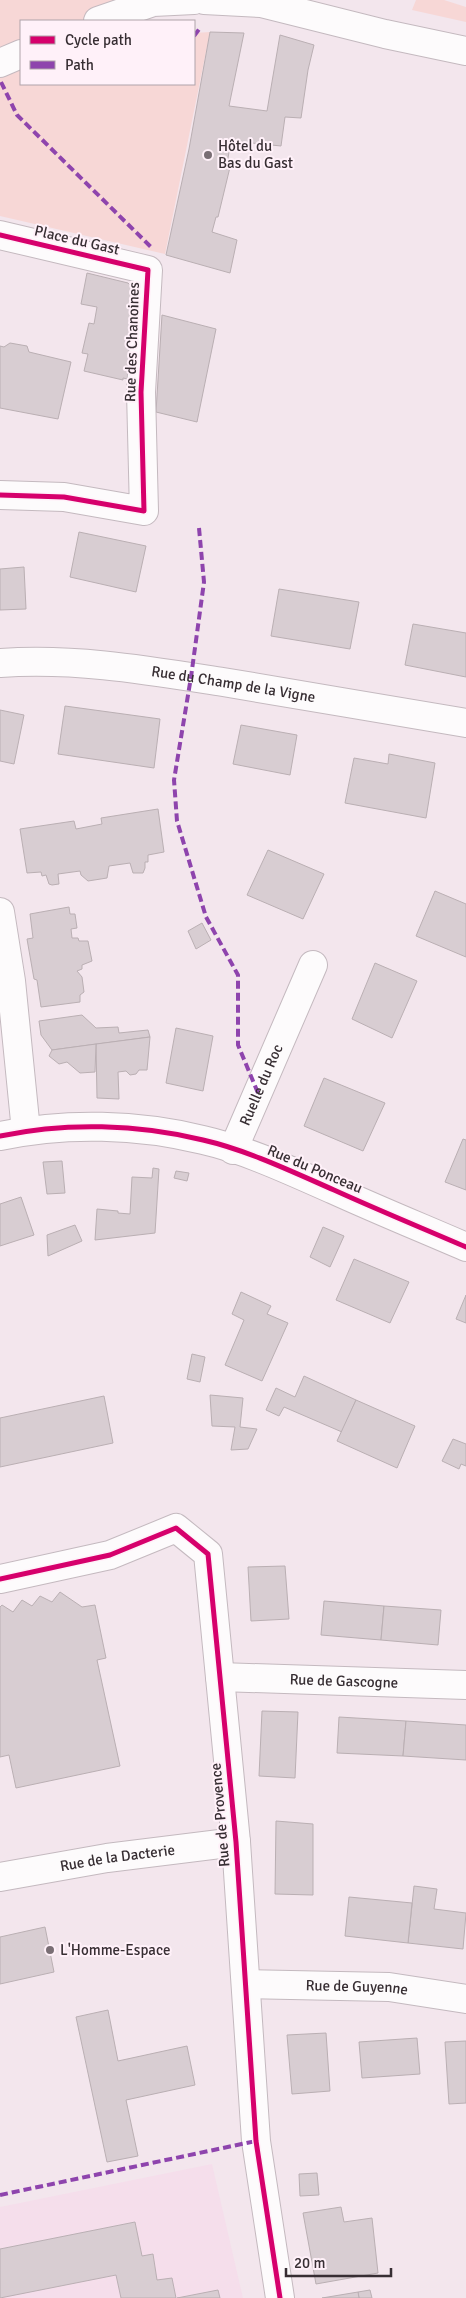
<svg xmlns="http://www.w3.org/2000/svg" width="466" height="2298" font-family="Signika,sans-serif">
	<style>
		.built { fill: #f5deeb }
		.green { fill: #f7d7d6 }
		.building { fill: #d8cdd2; stroke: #baafb3 }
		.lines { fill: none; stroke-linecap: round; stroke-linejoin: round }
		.minor-casing { stroke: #c4b9bf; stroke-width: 30 }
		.minor { stroke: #fdfbfc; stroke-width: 28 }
		.quiet { stroke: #8e44ad; stroke-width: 4; stroke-dasharray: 8 4; stroke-linecap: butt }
		.cycleway-casing { stroke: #fff1f9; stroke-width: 8 }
		.cycleway { stroke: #d6006c; stroke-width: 5 }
		.poi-dot { fill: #796e74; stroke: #fff1f9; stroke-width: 2 }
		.labels { text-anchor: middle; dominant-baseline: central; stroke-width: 4; stroke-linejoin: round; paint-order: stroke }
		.poi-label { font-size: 15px; fill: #372e33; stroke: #fff1f9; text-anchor: start }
		.street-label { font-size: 15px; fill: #372e33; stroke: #fff1f9 }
	</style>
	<rect width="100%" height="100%" fill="#f3e6ed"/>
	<polygon class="built" points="212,2164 243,2298 0,2298 0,2207"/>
	<g class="green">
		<polygon points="0,0 139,0 139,21 21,21 21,84 194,84 194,33 210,32 165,254 0,216"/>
		<polygon points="416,0 444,0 466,7 466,22 412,10"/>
	</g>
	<g class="building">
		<polygon points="210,32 244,33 229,106 267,111 280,35 314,45 308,70 301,118 285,117 281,146 242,142 232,142 230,146 228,158 231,163 218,217 216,217 212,232 237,240 230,273 166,255 189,149"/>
		<polygon points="87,273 128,283 135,290 132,380 123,378 123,380 84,371 88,354 82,353 89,323 94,324 97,307 81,304"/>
		<polygon points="162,315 216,329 197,422 156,412"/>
		<polygon points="10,343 27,346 29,352 71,362 58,419 0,408 0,346 4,347"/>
		<polygon points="79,532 146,546 136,592 70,577"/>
		<polygon points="24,567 26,609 0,610 0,569"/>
		<polygon points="279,589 359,602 350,649 271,636"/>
		<polygon points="413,624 466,633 466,677 405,665"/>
		<polygon points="65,706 160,719 154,768 58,754"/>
		<polygon points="0,710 24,715 14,764 0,761"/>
		<polygon points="241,725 297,735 290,775 233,764"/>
		<polygon points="389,754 435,763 426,818 345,803 354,758 388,764"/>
		<polygon points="158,809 164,852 148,855 148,862 145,862 145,868 143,873 133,873 130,863 109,866 107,878 88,881 81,875 80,871 58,874 59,884 52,885 49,884 46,875 42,876 41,872 27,873 20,829 74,821 76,829 102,824 101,818"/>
		<polygon points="268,850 324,874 303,919 247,895"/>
		<polygon points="435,891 466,904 466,957 416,936"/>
		<polygon points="69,907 70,914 75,914 77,928 71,929 72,938 78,938 79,941 88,941 92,961 82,965 82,969 77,971 82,977 84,992 80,995 80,1002 41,1007 37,980 34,979 27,939 33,938 30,914"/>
		<polygon points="202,923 211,940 196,949 188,931"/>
		<polygon points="375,963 417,981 392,1038 352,1019"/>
		<polygon points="82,1015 96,1028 118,1027 119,1033 148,1030 150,1037 52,1050 41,1035 39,1021"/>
		<polygon points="176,1028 213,1036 203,1091 166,1083"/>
		<polygon points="150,1037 147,1070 139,1070 136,1074 130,1075 126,1071 118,1072 119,1099 97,1098 96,1044"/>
		<polygon points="96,1044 95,1072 80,1073 67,1062 59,1064 49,1056 52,1050"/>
		<polygon points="324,1078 385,1103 363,1151 304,1126"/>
		<polygon points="463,1139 466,1140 466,1190 445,1182"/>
		<polygon points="62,1161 65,1193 47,1194 43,1162"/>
		<polygon points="153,1168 159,1169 155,1233 95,1240 97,1209 118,1211 118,1213 130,1214 132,1177 152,1178"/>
		<polygon points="176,1171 189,1173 187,1181 174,1178"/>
		<polygon points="21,1197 34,1235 0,1246 0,1204"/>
		<polygon points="75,1225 82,1241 48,1256 47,1235"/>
		<polygon points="323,1227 344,1236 330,1267 310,1257"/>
		<polygon points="354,1259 409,1282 390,1323 336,1300"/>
		<polygon points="241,1292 271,1306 267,1314 288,1323 262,1381 225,1365 244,1320 232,1314"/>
		<polygon points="466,1295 466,1323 456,1319"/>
		<polygon points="192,1354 205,1357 200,1382 187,1379"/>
		<polygon points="304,1376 356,1400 342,1432 284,1407 279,1416 266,1410 276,1388 295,1397"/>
		<polygon points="210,1395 243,1398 240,1427 257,1429 248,1449 231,1450 235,1427 212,1426"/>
		<polygon points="104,1396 113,1443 0,1467 0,1418"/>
		<polygon points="356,1400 415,1426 397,1468 337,1441"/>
		<polygon points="453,1439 466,1444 466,1466 461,1464 459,1469 442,1461"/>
		<polygon points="285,1566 289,1619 251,1621 248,1567"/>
		<polygon points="60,1592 82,1607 95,1605 106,1658 97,1660 120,1766 16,1788 9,1755 0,1757 0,1607 2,1605 13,1612 22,1600 32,1606 40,1596 52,1602"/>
		<polygon points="324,1601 384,1606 381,1640 321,1635"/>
		<polygon points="384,1606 441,1610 438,1645 381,1640"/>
		<polygon points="262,1711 298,1712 295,1778 259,1776"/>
		<polygon points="339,1717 406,1721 403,1756 337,1753"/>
		<polygon points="406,1721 466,1725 466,1760 403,1756"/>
		<polygon points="276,1821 313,1824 313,1895 275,1894"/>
		<polygon points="414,1886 437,1889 434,1909 466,1913 463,1949 408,1943"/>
		<polygon points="349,1897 412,1903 408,1943 345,1936"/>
		<polygon points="45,1927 54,1972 0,1984 0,1937"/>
		<polygon points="108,2010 118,2061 187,2046 195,2085 126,2100 138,2156 107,2162 76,2017"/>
		<polygon points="326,2033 330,2091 292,2094 287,2035"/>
		<polygon points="417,2038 420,2074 362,2078 359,2042"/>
		<polygon points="466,2041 466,2103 449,2104 445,2042"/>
		<polygon points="317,2173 319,2195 300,2196 299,2174"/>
		<polygon points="341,2207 344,2222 372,2218 378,2273 316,2284 303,2213"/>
		<polygon points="135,2222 142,2256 153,2254 157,2280 172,2278 176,2298 121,2298 116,2275 0,2298 0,2249"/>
		<polygon points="218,2290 220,2298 177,2298"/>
		<polygon points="370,2290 372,2298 359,2298 358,2292"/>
		<polygon points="358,2292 359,2298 322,2298"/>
	</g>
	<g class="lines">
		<g class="minor-casing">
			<g id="minor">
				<polyline points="204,0 261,3 385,34 466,51"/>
				<polyline points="98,21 153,2 194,0"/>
				<polyline points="0,63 21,54"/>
				<polyline points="0,235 148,270 141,392 144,511 64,497 0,495"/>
				<path id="s1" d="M 0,663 C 78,658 146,670 223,682 C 304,695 385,710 466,723"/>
				<polyline points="0,912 11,981 26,1131"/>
				<path d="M 0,1136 C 66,1122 138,1124 203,1140 C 247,1150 293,1172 334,1190 C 378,1210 422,1228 466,1247"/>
				<path id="s2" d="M 233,1150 L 313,965"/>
				<polyline points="0,1579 110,1555 176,1528 208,1554 236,1842 256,2141 280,2298"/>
				<path id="s3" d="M 220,1677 L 466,1685"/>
				<path id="s4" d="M 0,1877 L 107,1858 L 236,1842"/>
				<path id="s5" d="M 247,1984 L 389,1987 L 466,1999"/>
			</g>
		</g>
		<use href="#minor" class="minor"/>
		<g class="quiet">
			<polyline points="194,36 200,28"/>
			<polyline points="1,82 17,115 152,248"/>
			<polyline points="199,528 204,582 191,677 174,780 177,821 206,917 238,975 238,1045 258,1093"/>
			<polyline points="0,2195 256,2141"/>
		</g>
		<g class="cycleway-casing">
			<g id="cycleway">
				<polyline points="0,235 148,270 141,392 144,511 64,497 0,495"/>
				<path d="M 0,1136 C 66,1122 138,1124 203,1140 C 247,1150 293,1172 334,1190 C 378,1210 422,1228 466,1247"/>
				<polyline points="0,1579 110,1555 176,1528 208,1554 236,1842 256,2141 280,2298"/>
			</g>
		</g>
		<use href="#cycleway" class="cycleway"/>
	</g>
	<g class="poi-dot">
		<circle cx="208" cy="155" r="5"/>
		<circle cx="50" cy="1950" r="5"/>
	</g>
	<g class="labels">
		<g class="poi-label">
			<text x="218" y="146">Hôtel du<tspan x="218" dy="17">Bas du Gast</tspan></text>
			<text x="60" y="1950">L'Homme-Espace</text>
		</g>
		<g class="street-label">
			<text transform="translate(77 240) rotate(13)">Place du Gast</text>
			<text transform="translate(132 342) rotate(-88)">Rue des Chanoines</text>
			<text stroke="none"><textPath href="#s1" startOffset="235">Rue du Champ de la Vigne</textPath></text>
			<text stroke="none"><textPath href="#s2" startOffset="71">Ruelle du Roc</textPath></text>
			<text transform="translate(315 1169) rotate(23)">Rue du Ponceau</text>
			<text stroke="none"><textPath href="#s3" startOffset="124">Rue de Gascogne</textPath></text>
			<text transform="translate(220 1815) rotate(-95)">Rue de Provence</text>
			<text stroke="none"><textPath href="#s4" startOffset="119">Rue de la Dacterie</textPath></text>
			<text stroke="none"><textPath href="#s5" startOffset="110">Rue de Guyenne</textPath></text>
		</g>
	</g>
	<rect x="20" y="20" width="175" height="65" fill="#fff1f9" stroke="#afa3aa"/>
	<rect x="30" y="36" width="25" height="8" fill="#d6006c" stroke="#afa3aa"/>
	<text x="65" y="45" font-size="15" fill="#372e33">Cycle path</text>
	<rect x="30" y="61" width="25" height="8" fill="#8e44ad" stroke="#afa3aa"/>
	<text x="65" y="70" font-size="15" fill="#372e33">Path</text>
	<path d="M286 2268v8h105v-8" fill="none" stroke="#372e33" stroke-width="2.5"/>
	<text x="294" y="2268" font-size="15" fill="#372e33" stroke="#fff1f9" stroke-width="4" paint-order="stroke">20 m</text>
</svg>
